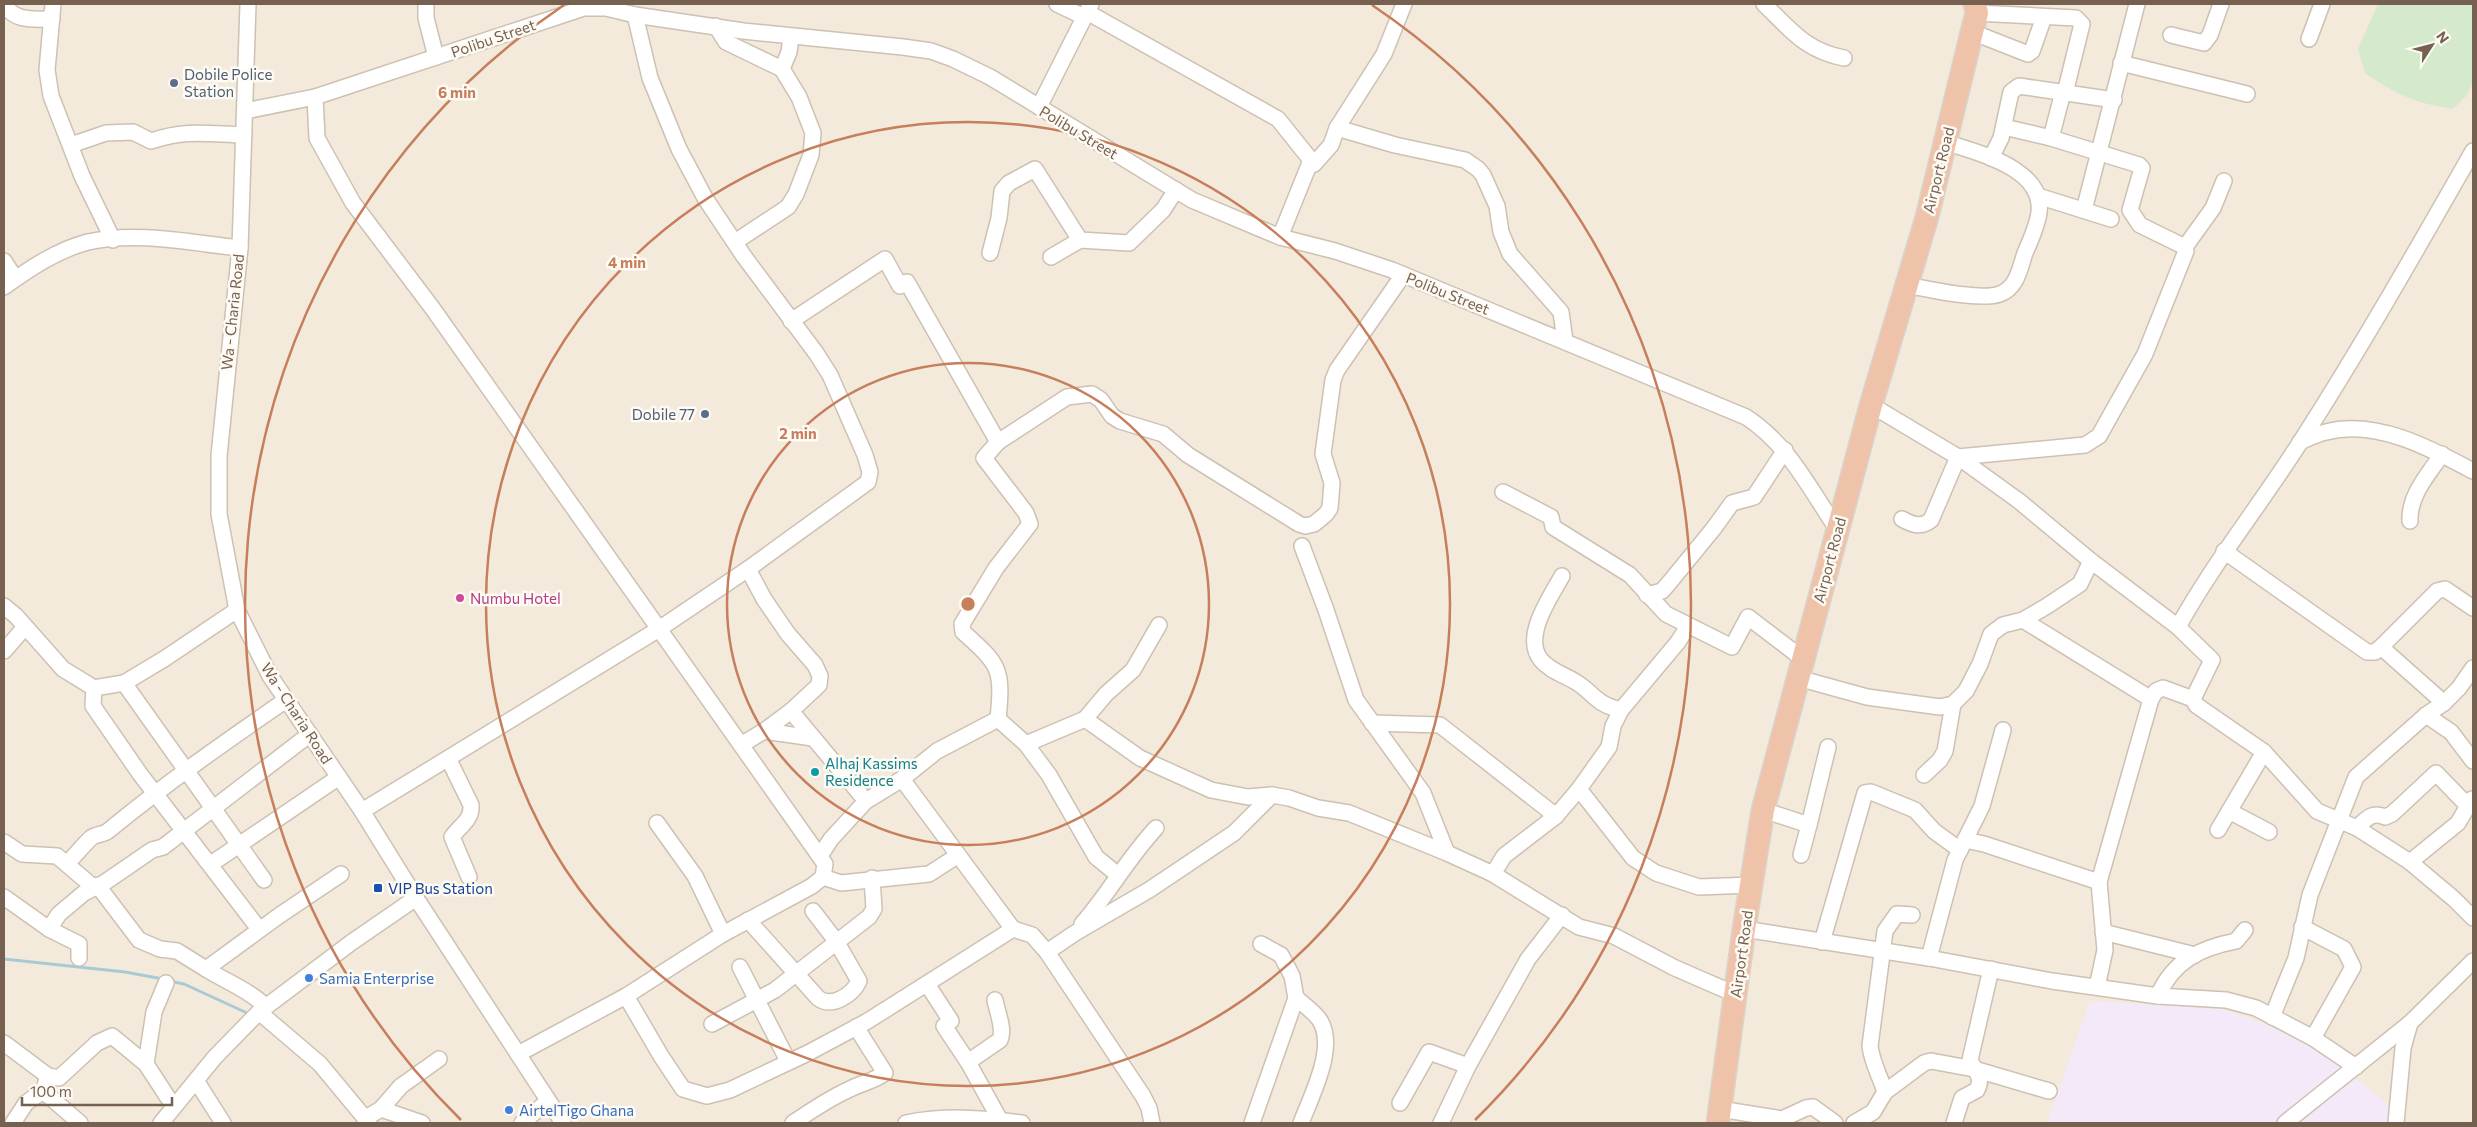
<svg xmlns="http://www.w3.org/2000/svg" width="2477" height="1127" font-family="Commissioner,sans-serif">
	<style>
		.residential { fill: #f3eadc }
		.education { fill: #f4e9f8 }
		.green { fill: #d5e9cc }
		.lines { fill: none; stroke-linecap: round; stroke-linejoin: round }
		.stream { stroke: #a9cad5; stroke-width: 3 }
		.minor-casing { stroke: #cdc1b3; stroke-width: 18 }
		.highway-casing { stroke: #d9d3ce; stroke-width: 25 }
		.minor { stroke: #fff; stroke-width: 15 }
		.highway { stroke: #efc3aa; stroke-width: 22 }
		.ring { fill: none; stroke: #c67e5b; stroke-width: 2.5 }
		.service-dot { fill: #5c6f8a; stroke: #fefbf4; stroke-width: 2 }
		.hotel-dot { fill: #d1479c; stroke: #fefbf4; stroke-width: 2 }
		.culture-dot { fill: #0f9aa8; stroke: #fefbf4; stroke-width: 2 }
		.transit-dot { fill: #1a4fb4; stroke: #fefbf4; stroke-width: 2 }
		.shop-dot { fill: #3f7fe0; stroke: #fefbf4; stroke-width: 2 }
		.labels { text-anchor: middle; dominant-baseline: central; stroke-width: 5; stroke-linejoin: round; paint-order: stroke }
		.street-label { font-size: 15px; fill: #766151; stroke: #fefbf4 }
		.service-label { font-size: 15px; fill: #4e5e75; stroke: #fefbf4; text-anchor: start }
		.hotel-label { font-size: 15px; fill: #b23c85; stroke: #fefbf4; text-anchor: start }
		.culture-label { font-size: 15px; fill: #0d838f; stroke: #fefbf4; text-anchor: start }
		.transit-label { font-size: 15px; fill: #164399; stroke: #fefbf4; text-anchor: start }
		.shop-label { font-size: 15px; fill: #366cbe; stroke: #fefbf4; text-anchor: start }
		.centre { fill: #c67e5b; stroke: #fefbf4; stroke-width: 2.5 }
		.ring-label { font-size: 15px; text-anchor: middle; font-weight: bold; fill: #c67e5b; stroke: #fefbf4; stroke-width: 5; stroke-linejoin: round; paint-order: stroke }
	</style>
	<rect width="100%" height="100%" fill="#fbf7ed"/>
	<rect class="residential" x="4" y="4" width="2469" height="1119"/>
	<polygon class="education" points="2090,1001 2222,1009 2265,1024 2321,1051 2389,1105 2388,1123 2047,1123"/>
	<path class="green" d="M 2378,4 L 2473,4 L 2473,81 L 2468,94 L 2453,109 C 2415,103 2396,95 2365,73 L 2358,49 Z"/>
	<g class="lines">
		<g class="stream">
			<polyline points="4,959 125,972 163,979"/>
			<polyline points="169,981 184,984 245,1012"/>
		</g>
		<g class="minor-casing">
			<g id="minor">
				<path d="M 4,4 C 15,22 32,19 52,19"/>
				<polyline points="53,4 47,70 51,96 82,176 113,240"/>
				<polyline points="248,4 240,248 219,456 219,514 237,610 270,676 362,811 416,898 563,1123"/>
				<polyline points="426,4 426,18 436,57"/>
				<polyline points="1057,4 1084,17"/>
				<path d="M 1764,4 C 1791,30 1806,51 1844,58"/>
				<polyline points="1087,12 1278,119 1314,164"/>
				<polyline points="1977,13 2076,18 2082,24 2065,93"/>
				<polyline points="716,26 726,42 782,69"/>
				<polyline points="1972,32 2028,54 2032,51 2044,17"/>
				<polyline points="2171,35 2204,43 2210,35 2221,4"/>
				<polyline points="2309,39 2322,4"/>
				<polyline points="2121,63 2247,94"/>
				<polyline points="315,97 317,138 353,203 433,309 825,864 823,877 812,886 723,934 626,996 518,1054"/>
				<polyline points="1039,107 1091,4"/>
				<path d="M 245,111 L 315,97 L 584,8 L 606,8 L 635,15 L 743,31 L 903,47 L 931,51 L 953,59 L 990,77 L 1192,200 L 1280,237 L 1335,251 L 1392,270 L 1746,417 C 1788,444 1810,489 1837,529"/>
				<polyline points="2004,127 2051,138 2063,92"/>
				<polyline points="1337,128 1395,145 1465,160 1478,169 1483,175 1497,206 1501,232 1510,254 1561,312 1565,341"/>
				<polyline points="2051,138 2139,165 2142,168 2130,210 2140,225 2185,247"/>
				<path d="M 71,145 L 106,133 L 133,132 L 151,141 C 187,129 208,134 244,135"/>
				<polyline points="1991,158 2001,138 2011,92 2019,86 2114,100"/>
				<polyline points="2038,196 2111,219"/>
				<polyline points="2084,210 2137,4"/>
				<polyline points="1280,237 1311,160 1314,164 1331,145 1337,128 1384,54 1404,4"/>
				<polyline points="735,242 788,207 796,194 811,155 813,133 799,97 782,69 789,52 791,37"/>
				<polyline points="990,253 999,218 1002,191 1009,183 1035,169 1080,240"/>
				<polyline points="1051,257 1080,240 1129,243 1163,210 1176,190"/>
				<polyline points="4,261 15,278"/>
				<path d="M 1906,285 C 1929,289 1980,301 2000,294 C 2017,288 2020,268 2025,253 C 2030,242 2035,230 2038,218 C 2050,170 1979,153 1945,142"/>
				<path d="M 4,287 C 29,269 57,250 88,242 C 136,231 191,243 240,248"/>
				<path d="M 791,321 L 885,259 L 900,286 L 907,282 L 998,442 L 984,458 L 1026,513 L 1030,524 L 996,568 L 962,624 L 963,632 C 1000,665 1003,669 998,719 L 937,751 L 902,779 L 866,801 L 831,839 L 820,856"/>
				<polyline points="1871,405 1958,457 2019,501 2091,561 2178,627 2212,660 2193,699 2196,705 2264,752 2317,811 2357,828 2410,862 2454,899 2473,918"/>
				<polyline points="998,442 1067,397 1092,394 1101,400 1112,416 1120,421 1163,434 1188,455 1299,524 1305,526 1314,524 1326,514 1330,508 1332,483 1323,454 1333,380 1337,370 1403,275"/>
				<path d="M 2300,442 C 2309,438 2317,434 2326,432 C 2376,419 2430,448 2473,471"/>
				<polyline points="1503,492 1551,517 1553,527 1630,575 1666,614 1732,647 1748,617 1803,659"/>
				<path d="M 1902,519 C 1913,525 1921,528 1931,520 L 1958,457 L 2085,445 L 2099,436 L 2145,354 L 2186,251 L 2185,247 L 2213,208 L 2224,181"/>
				<path d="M 2410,521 C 2409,495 2428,475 2442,454"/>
				<polyline points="1302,546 1326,610 1356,700 1423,793 1447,853"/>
				<polyline points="2224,551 2367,652 2375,652 2381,647 2437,591 2445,589 2473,608"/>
				<polyline points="748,569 764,599 788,634 815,665 820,676 819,685 791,711"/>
				<path d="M 1562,576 C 1550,598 1522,637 1541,660 C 1550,671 1565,675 1576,682 C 1595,694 1595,704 1621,710"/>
				<polyline points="1647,595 1662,591 1669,583 1714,528 1732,503 1754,497 1785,450"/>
				<polyline points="4,606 16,616 63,669 94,688"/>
				<polyline points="237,610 164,659 124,683 94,688 93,706 140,774 259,929"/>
				<polyline points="2023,620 2151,699"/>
				<path d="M 2178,627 C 2214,562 2261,504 2301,441 C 2362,346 2417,249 2473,151"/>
				<polyline points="2381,647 2444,703"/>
				<polyline points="4,651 25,627"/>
				<polyline points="1798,678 1867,697 1940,707 1953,704 1966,691 1980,664 1991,634 2003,625 2023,620 2047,606 2080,584 2091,561"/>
				<polyline points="124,683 264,880"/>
				<polyline points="2426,715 2451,732 2473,761"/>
				<polyline points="998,719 1026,744 1085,719 1140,758 1211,790 1248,797 1272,795 1289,798 1318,808 1349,813 1447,853 1493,874 1579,927 1614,936 1675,968 1735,994"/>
				<polyline points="1085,719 1106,694 1133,670 1159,625"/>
				<polyline points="1372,723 1440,725 1556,816"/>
				<polyline points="764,731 813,738"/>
				<polyline points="1026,744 1049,775 1096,857 1118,875"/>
				<polyline points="741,745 764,731 791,711 866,801"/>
				<path d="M 449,760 L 471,805 C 472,821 460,825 452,837 L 469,877"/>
				<polyline points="1924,775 1940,760 1945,751 1953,704"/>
				<polyline points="902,779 1013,929 1032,935 1047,952"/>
				<polyline points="1579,789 1633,858 1656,873 1699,887 1751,885"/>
				<polyline points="1763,810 1809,825 1828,747"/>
				<polyline points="362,811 659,629 748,569 868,482 870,472 865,455 830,375 816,353 743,255 705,198 679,149 650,78 635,15"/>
				<polyline points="2229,811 2269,832"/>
				<polyline points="657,823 695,876 723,934"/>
				<path d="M 2357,828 C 2366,819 2372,811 2385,817 L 2392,814 L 2436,773 L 2468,806"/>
				<polyline points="2218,830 2264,752"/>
				<polyline points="1965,840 1982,806 2003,730"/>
				<polyline points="4,842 22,854 57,856 91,885 98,886 139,940 160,949 177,951 206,969 280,915 341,874"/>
				<polyline points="1801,855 1809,825"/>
				<polyline points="2410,862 2458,823 2472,799"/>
				<path d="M 67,863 C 76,855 83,845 91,838 C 95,834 103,835 108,831 C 165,784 225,742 286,700"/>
				<polyline points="211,864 339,777"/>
				<polyline points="1493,874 1504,856 1556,816 1579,789 1609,747 1613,726 1621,710 1678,642 1688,626"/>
				<polyline points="823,877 841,883 929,874 957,856"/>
				<polyline points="4,897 49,929 79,944 79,958"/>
				<path d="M 748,920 L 818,998 C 832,1009 853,994 859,981 L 836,941 L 813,911"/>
				<path d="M 1082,924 C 1109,893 1128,858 1156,828"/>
				<polyline points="2302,927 2344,949 2353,967 2313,1038"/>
				<polyline points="49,929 59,914 84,893 104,883 152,850 163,847 310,734"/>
				<polyline points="1744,929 1929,958 2052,981 2158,996 2226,1000 2256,1008 2313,1038 2356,1067"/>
				<polyline points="2103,932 2195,955"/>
				<polyline points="1822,942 1865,793 1871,792 1915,810 1934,831 1960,850"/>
				<polyline points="1929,958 1955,860 1965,840 1984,844 2099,882"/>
				<polyline points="740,967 788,1061"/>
				<path d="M 206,969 C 225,981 251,991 266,1007"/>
				<polyline points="927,984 951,1021 944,1026 968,1062 1000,1120"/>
				<polyline points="2097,987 2105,950 2099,882 2151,699 2156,691 2163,688 2193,699"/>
				<polyline points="626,996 661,1056 683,1089 707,1096 730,1090 808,1053 866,1022 1013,929"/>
				<path d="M 2158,996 C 2173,961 2200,948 2236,941 L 2245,930"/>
				<path d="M 1296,998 C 1303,1004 1313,1011 1319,1019 C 1338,1046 1311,1096 1301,1123"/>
				<polyline points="259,1012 320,1064 369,1123"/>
				<polyline points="2272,1017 2296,958 2310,895 2356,777 2426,715 2444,703 2459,688 2473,668"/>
				<polyline points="712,1024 775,990 869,917 874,909 872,878"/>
				<polyline points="4,1043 48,1076 59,1078 97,1043 112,1036 146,1064 174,1107"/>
				<path d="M 968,1062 L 1000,1040 C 1005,1029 997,1012 995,1000"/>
				<polyline points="146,1064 154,1012 166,983"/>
				<polyline points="197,1082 223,1123"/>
				<polyline points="43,1091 80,1123"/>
				<polyline points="1885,1092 1924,1063 1931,1061 1974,1069 2049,1091"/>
				<polyline points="1400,1103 1429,1052 1468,1066"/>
				<polyline points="381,1109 422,1123"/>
				<polyline points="1720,1109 1782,1119 1806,1108 1813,1107 1835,1123"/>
				<polyline points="366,1118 381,1109 401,1086 439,1059"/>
				<polyline points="13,1123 26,1103 43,1091 48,1076"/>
				<polyline points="161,1123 215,1057 259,1012 352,942 416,898"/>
				<polyline points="522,1123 548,1101"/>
				<path d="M 793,1123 C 812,1110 830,1098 850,1089 C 862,1083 874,1081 885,1073 L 856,1027"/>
				<path d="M 906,1123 C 945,1115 982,1118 1022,1123"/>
				<polyline points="1152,1123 1149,1108 1143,1096 1047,952 1075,933 1149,890 1234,833 1272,795"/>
				<polyline points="1252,1123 1296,998 1292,976 1281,955 1261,944"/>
				<polyline points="1441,1123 1468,1066 1528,959 1562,915"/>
				<path d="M 1854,1123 L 1873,1112 L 1885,1092 C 1880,1076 1872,1063 1870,1046 L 1885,931 L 1897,914 L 1912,915"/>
				<path d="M 1954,1123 L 1962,1098 L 1977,1090 C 1984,1077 1975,1072 1970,1060 L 1991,969"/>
				<polyline points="2285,1123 2410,1023"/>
				<polyline points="2396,1123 2403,1048 2410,1023 2473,961"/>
			</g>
		</g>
		<g class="highway-casing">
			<polyline id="highway" points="1718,1123 1744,929 1763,810 1871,405 1927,217 1972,32 1977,13 1975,4"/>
		</g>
		<use href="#minor" class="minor"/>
		<use href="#highway" class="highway"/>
	</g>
	<g class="ring">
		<circle cx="968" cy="604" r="241"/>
		<circle cx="968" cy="604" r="482"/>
		<path d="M461 1120A723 723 0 0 1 564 5M1372 5A723 723 0 0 1 1475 1120"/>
	</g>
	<g class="service-dot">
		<circle cx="174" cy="83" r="5"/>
		<circle cx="705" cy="414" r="5"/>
	</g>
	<circle class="hotel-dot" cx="460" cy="598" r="5"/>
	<circle class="culture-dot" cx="815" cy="772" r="5"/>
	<rect class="transit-dot" x="373" y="883" width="10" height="10" rx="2.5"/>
	<g class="shop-dot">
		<circle cx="309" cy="978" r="5"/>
		<circle cx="509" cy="1110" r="5"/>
	</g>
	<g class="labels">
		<g class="street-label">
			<text transform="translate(493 38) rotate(-19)">Polibu Street</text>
			<text transform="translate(1079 132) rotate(31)">Polibu Street</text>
			<text transform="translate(1938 170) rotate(-76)">Airport Road</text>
			<text transform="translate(1448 293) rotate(22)">Polibu Street</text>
			<text transform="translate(232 312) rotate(-84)">Wa - Charia Road</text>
			<text transform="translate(1829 560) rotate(-75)">Airport Road</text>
			<text transform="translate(297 713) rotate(57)">Wa - Charia Road</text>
			<text transform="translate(1741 954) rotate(-82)">Airport Road</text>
		</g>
		<g class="service-label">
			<text x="184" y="74">Dobile Police<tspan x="184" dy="17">Station</tspan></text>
			<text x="695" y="414" text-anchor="end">Dobile 77</text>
		</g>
		<g class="hotel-label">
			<text x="470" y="598">Numbu Hotel</text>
		</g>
		<g class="culture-label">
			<text x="825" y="763">Alhaj Kassims<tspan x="825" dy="17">Residence</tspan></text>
		</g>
		<g class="transit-label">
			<text x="388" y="888">VIP Bus Station</text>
		</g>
		<g class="shop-label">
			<text x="319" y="978">Samia Enterprise</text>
			<text x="519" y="1110">AirtelTigo Ghana</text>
		</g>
	</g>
	<circle cx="968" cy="604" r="8" class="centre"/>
	<g class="ring-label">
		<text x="457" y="98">6 min</text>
		<text x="627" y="268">4 min</text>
		<text x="798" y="439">2 min</text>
	</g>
	<rect width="2477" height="1127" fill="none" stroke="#766151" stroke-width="10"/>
	<g transform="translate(2432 45) rotate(54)" stroke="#fefbf4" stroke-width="4" paint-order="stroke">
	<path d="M0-4L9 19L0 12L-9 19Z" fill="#766151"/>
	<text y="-8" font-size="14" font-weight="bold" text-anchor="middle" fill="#766151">N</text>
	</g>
	<path d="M22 1097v8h150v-8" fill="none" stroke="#766151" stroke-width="2.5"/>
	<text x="30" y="1097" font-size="15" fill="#766151" stroke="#fefbf4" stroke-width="4" paint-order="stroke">100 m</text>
</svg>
